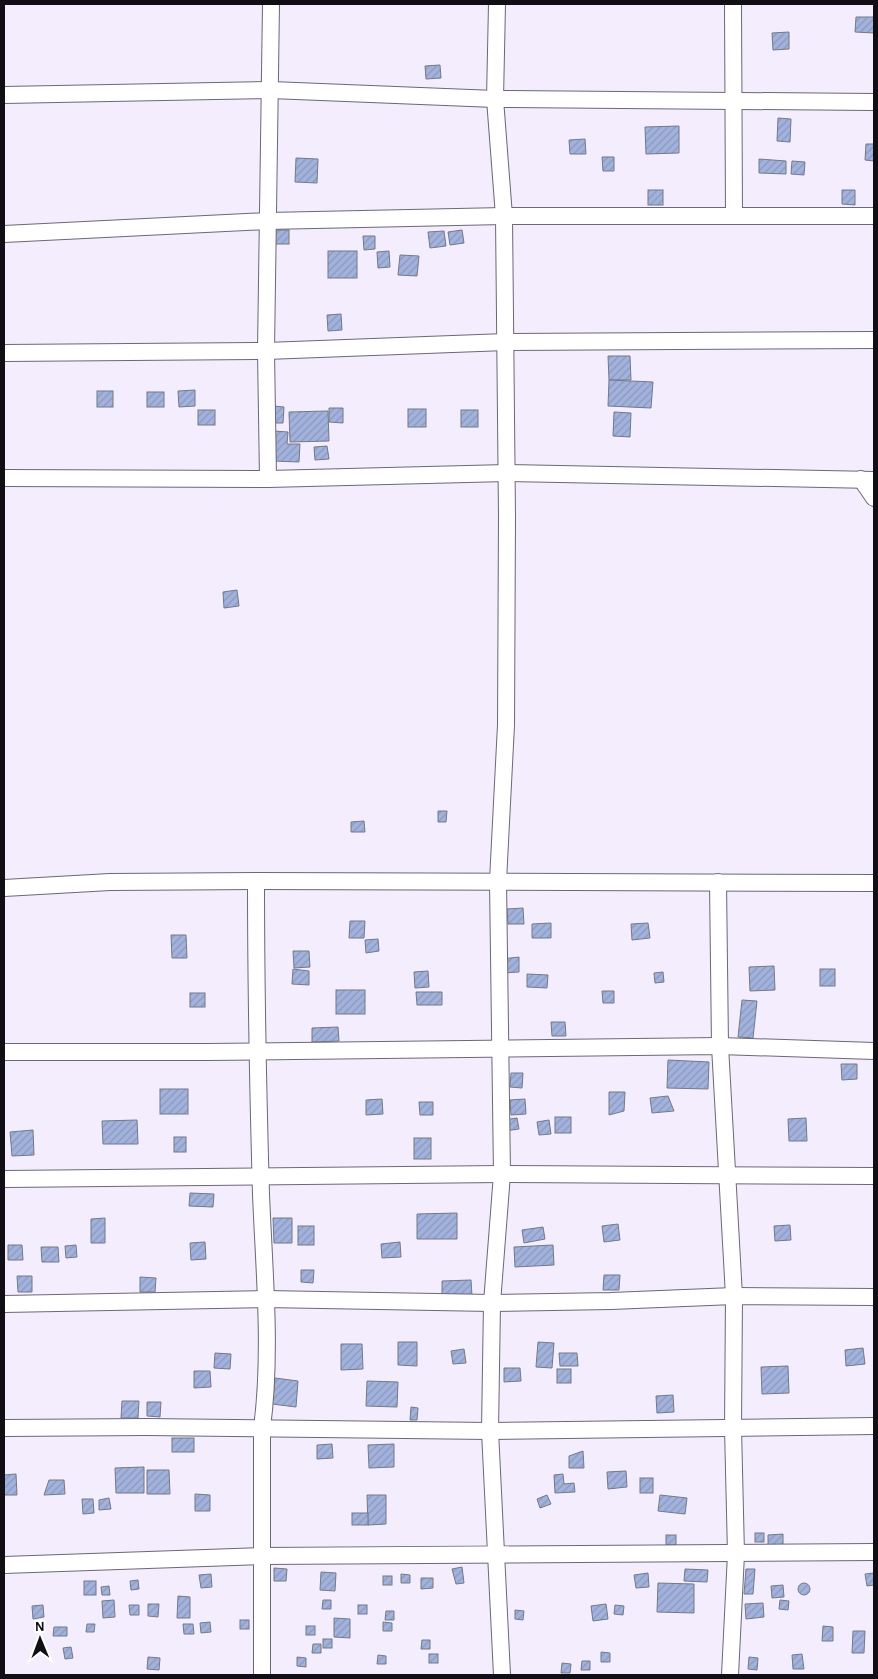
<svg xmlns="http://www.w3.org/2000/svg" width="878" height="1679" font-family="'Alegreya Sans',sans-serif">
	<style>
		.building { fill: url(#building-hatch); stroke: #737987 }
		.lines { fill: none; stroke-linecap: round; stroke-linejoin: round }
		.minor-casing { stroke: #6c6775; stroke-width: 18 }
		.minor { stroke: #fff; stroke-width: 16 }
	</style>
	<defs>
		<pattern id="building-hatch" width="6" height="6" patternUnits="userSpaceOnUse" patternTransform="scale(1.25)"><rect width="6" height="6" fill="#a2b2dc"/><path d="M-1 1l2-2M0 6l6-6M5 7l2-2" fill="none" stroke="#8a98bc"/></pattern>
	</defs>
	<rect width="100%" height="100%" fill="#f3edfe"/>
	<g class="building">
		<polygon points="856,17 874,17 874,33 855,32"/>
		<polygon points="789,32 789,49 773,50 772,33"/>
		<polygon points="440,65 441,78 426,79 425,66"/>
		<polygon points="778,118 791,119 790,142 777,141"/>
		<polygon points="679,126 679,153 646,154 645,127"/>
		<polygon points="585,139 586,154 570,154 569,140"/>
		<polygon points="866,144 874,144 874,161 865,160"/>
		<polygon points="602,157 614,157 614,171 603,171"/>
		<polygon points="296,158 318,159 317,183 295,182"/>
		<polygon points="759,159 786,161 786,174 759,173"/>
		<polygon points="792,161 805,162 804,175 791,174"/>
		<rect x="648" y="190" width="15" height="15"/>
		<polygon points="842,190 855,190 855,205 842,204"/>
		<rect x="273" y="230" width="16" height="14"/>
		<polygon points="462,230 464,243 450,245 448,232"/>
		<polygon points="444,231 446,246 430,248 428,232"/>
		<polygon points="363,236 375,236 375,249 364,250"/>
		<rect x="328" y="251" width="29" height="27"/>
		<polygon points="389,251 390,267 378,268 377,252"/>
		<polygon points="400,255 419,256 417,276 398,275"/>
		<polygon points="341,314 342,330 328,331 327,315"/>
		<polygon points="608,356 630,356 631,380 609,380"/>
		<polygon points="609,380 653,382 651,408 608,406"/>
		<polygon points="195,390 195,406 179,407 178,391"/>
		<rect x="97" y="391" width="16" height="16"/>
		<rect x="147" y="392" width="17" height="15"/>
		<polygon points="273,406 284,407 283,423 273,423"/>
		<polygon points="329,408 343,408 343,423 329,422"/>
		<rect x="408" y="409" width="18" height="18"/>
		<rect x="198" y="410" width="17" height="15"/>
		<rect x="461" y="410" width="17" height="17"/>
		<polygon points="328,411 329,441 290,442 289,412"/>
		<polygon points="614,412 631,413 630,437 613,436"/>
		<polygon points="274,431 288,432 287,444 300,444 299,462 273,461"/>
		<polygon points="327,446 329,459 315,460 314,447"/>
		<polygon points="237,590 239,606 224,608 223,592"/>
		<polygon points="438,811 447,811 446,822 438,822"/>
		<polygon points="364,821 365,832 351,832 351,822"/>
		<polygon points="523,908 524,924 508,924 507,909"/>
		<polygon points="350,921 365,921 364,938 349,938"/>
		<polygon points="551,923 551,938 532,938 532,924"/>
		<polygon points="648,923 650,938 632,940 631,924"/>
		<polygon points="171,935 186,935 187,958 172,958"/>
		<polygon points="378,939 379,951 366,953 365,940"/>
		<polygon points="293,951 309,951 310,967 294,968"/>
		<polygon points="519,957 519,972 503,973 502,959"/>
		<polygon points="774,966 775,990 750,991 749,967"/>
		<polygon points="293,969 309,971 309,985 292,984"/>
		<rect x="820" y="969" width="15" height="17"/>
		<polygon points="428,971 429,987 415,988 414,972"/>
		<polygon points="663,972 664,982 655,983 654,973"/>
		<polygon points="527,974 548,975 547,988 527,987"/>
		<rect x="336" y="990" width="29" height="24"/>
		<polygon points="602,991 614,991 614,1003 603,1003"/>
		<polygon points="416,992 442,992 442,1005 417,1005"/>
		<rect x="190" y="993" width="15" height="14"/>
		<polygon points="742,1000 757,1001 753,1038 738,1037"/>
		<polygon points="551,1022 565,1022 566,1036 552,1036"/>
		<polygon points="338,1027 339,1041 312,1042 312,1028"/>
		<polygon points="668,1060 709,1062 708,1089 667,1088"/>
		<polygon points="841,1064 857,1064 857,1079 842,1080"/>
		<polygon points="511,1073 523,1073 522,1088 510,1087"/>
		<rect x="160" y="1089" width="28" height="25"/>
		<polygon points="609,1092 625,1092 624,1111 609,1115"/>
		<polygon points="668,1096 674,1111 652,1113 650,1098"/>
		<polygon points="382,1099 383,1114 366,1115 366,1100"/>
		<polygon points="525,1099 526,1114 511,1115 510,1100"/>
		<polygon points="419,1102 433,1102 433,1115 420,1115"/>
		<rect x="555" y="1117" width="16" height="16"/>
		<polygon points="517,1118 519,1129 505,1131 504,1120"/>
		<polygon points="806,1118 807,1141 789,1141 788,1119"/>
		<polygon points="137,1120 138,1144 103,1144 102,1121"/>
		<polygon points="549,1120 551,1134 539,1135 537,1122"/>
		<polygon points="33,1130 34,1155 12,1156 10,1132"/>
		<rect x="174" y="1137" width="12" height="15"/>
		<rect x="414" y="1138" width="17" height="21"/>
		<polygon points="190,1193 214,1194 213,1207 189,1206"/>
		<polygon points="457,1213 457,1239 417,1239 417,1214"/>
		<polygon points="105,1218 105,1243 91,1243 91,1219"/>
		<polygon points="273,1218 292,1218 292,1243 274,1243"/>
		<polygon points="618,1224 620,1240 604,1242 602,1226"/>
		<polygon points="790,1225 791,1240 775,1241 774,1226"/>
		<rect x="298" y="1226" width="16" height="19"/>
		<polygon points="543,1227 545,1239 524,1243 522,1230"/>
		<polygon points="205,1242 206,1259 191,1260 190,1243"/>
		<polygon points="400,1242 401,1257 382,1258 381,1244"/>
		<polygon points="8,1245 22,1245 23,1260 8,1260"/>
		<polygon points="76,1245 77,1257 66,1258 65,1246"/>
		<polygon points="553,1245 554,1265 515,1267 514,1247"/>
		<polygon points="41,1247 58,1247 59,1262 42,1262"/>
		<polygon points="301,1270 314,1270 313,1283 301,1282"/>
		<polygon points="604,1275 620,1275 619,1290 603,1290"/>
		<polygon points="17,1276 32,1276 32,1292 18,1292"/>
		<polygon points="140,1277 156,1278 155,1292 140,1292"/>
		<polygon points="471,1280 472,1296 442,1296 442,1281"/>
		<polygon points="398,1342 417,1342 417,1366 398,1365"/>
		<polygon points="538,1342 554,1343 552,1368 536,1367"/>
		<polygon points="341,1344 362,1344 363,1369 341,1370"/>
		<polygon points="863,1348 865,1364 846,1366 845,1350"/>
		<polygon points="464,1349 466,1363 453,1364 451,1351"/>
		<polygon points="215,1353 231,1354 230,1369 214,1368"/>
		<polygon points="559,1353 577,1353 578,1366 560,1366"/>
		<polygon points="788,1366 789,1393 762,1394 761,1367"/>
		<polygon points="504,1368 520,1368 521,1381 504,1382"/>
		<rect x="557" y="1369" width="14" height="14"/>
		<polygon points="194,1371 210,1371 211,1387 194,1388"/>
		<polygon points="275,1378 298,1381 296,1407 272,1404"/>
		<polygon points="367,1381 398,1382 397,1407 366,1406"/>
		<polygon points="673,1395 674,1412 657,1413 656,1396"/>
		<polygon points="122,1401 139,1401 138,1418 121,1418"/>
		<polygon points="147,1402 161,1402 160,1417 147,1416"/>
		<polygon points="411,1407 418,1408 417,1420 410,1420"/>
		<rect x="172" y="1438" width="22" height="14"/>
		<polygon points="332,1444 333,1458 317,1459 317,1445"/>
		<polygon points="394,1444 394,1467 369,1468 368,1445"/>
		<polygon points="583,1451 584,1468 569,1468 569,1456"/>
		<polygon points="144,1467 144,1493 116,1493 115,1468"/>
		<polygon points="147,1470 169,1470 170,1494 147,1494"/>
		<polygon points="626,1471 627,1487 608,1489 607,1472"/>
		<polygon points="16,1474 17,1495 4,1495 4,1475"/>
		<polygon points="563,1474 564,1484 574,1483 575,1492 555,1493 554,1475"/>
		<rect x="640" y="1478" width="13" height="15"/>
		<polygon points="49,1480 64,1480 65,1494 44,1495"/>
		<polygon points="195,1494 210,1495 210,1511 195,1511"/>
		<polygon points="367,1495 386,1495 386,1524 368,1525"/>
		<polygon points="547,1495 551,1504 540,1508 537,1499"/>
		<polygon points="660,1495 687,1498 685,1514 658,1511"/>
		<polygon points="109,1498 111,1509 99,1510 99,1500"/>
		<polygon points="82,1499 93,1499 94,1513 83,1514"/>
		<rect x="352" y="1513" width="16" height="12"/>
		<rect x="755" y="1533" width="9" height="9"/>
		<polygon points="783,1534 783,1545 768,1546 768,1535"/>
		<rect x="666" y="1535" width="10" height="10"/>
		<polygon points="462,1567 464,1583 456,1584 452,1569"/>
		<polygon points="274,1568 287,1569 286,1581 274,1581"/>
		<polygon points="685,1569 708,1570 707,1582 684,1581"/>
		<polygon points="746,1569 755,1569 753,1594 744,1594"/>
		<polygon points="321,1572 336,1573 335,1591 320,1590"/>
		<polygon points="648,1573 649,1587 636,1588 634,1575"/>
		<polygon points="874,1573 874,1585 867,1586 865,1574"/>
		<polygon points="211,1574 212,1587 201,1588 199,1575"/>
		<polygon points="401,1574 410,1575 410,1583 401,1583"/>
		<rect x="383" y="1576" width="9" height="9"/>
		<polygon points="421,1578 433,1578 433,1588 421,1589"/>
		<polygon points="138,1580 139,1589 131,1590 130,1581"/>
		<rect x="84" y="1581" width="12" height="14"/>
		<circle cx="804" cy="1589" r="6"/>
		<polygon points="658,1583 694,1584 694,1613 657,1612"/>
		<polygon points="783,1585 784,1597 772,1598 771,1586"/>
		<polygon points="109,1586 110,1595 102,1595 101,1587"/>
		<polygon points="178,1596 190,1597 190,1618 177,1618"/>
		<polygon points="114,1600 115,1617 103,1618 102,1601"/>
		<polygon points="323,1600 331,1600 331,1609 322,1609"/>
		<polygon points="780,1600 789,1601 788,1610 779,1609"/>
		<polygon points="763,1603 764,1617 746,1619 745,1604"/>
		<polygon points="148,1604 159,1604 158,1617 148,1616"/>
		<polygon points="606,1604 608,1619 593,1621 591,1606"/>
		<polygon points="43,1605 44,1617 33,1619 32,1606"/>
		<polygon points="129,1605 139,1605 139,1615 130,1615"/>
		<rect x="358" y="1605" width="9" height="9"/>
		<polygon points="615,1605 624,1606 623,1615 614,1614"/>
		<polygon points="515,1610 524,1611 523,1620 515,1619"/>
		<polygon points="386,1611 394,1611 394,1620 385,1620"/>
		<polygon points="334,1618 350,1619 350,1638 334,1637"/>
		<rect x="240" y="1620" width="9" height="9"/>
		<polygon points="210,1622 211,1632 201,1633 200,1623"/>
		<polygon points="383,1622 392,1623 392,1631 383,1631"/>
		<polygon points="87,1624 95,1624 94,1632 86,1632"/>
		<polygon points="183,1624 193,1624 194,1634 184,1634"/>
		<rect x="306" y="1626" width="9" height="9"/>
		<polygon points="823,1626 833,1627 833,1641 822,1641"/>
		<polygon points="54,1627 67,1627 67,1636 53,1636"/>
		<polygon points="853,1631 865,1631 864,1653 852,1653"/>
		<rect x="323" y="1639" width="9" height="9"/>
		<polygon points="422,1640 430,1640 430,1649 421,1649"/>
		<polygon points="313,1644 321,1644 321,1653 312,1653"/>
		<polygon points="71,1647 73,1658 65,1659 63,1648"/>
		<polygon points="601,1652 610,1653 610,1662 601,1662"/>
		<rect x="429" y="1654" width="9" height="9"/>
		<polygon points="802,1654 804,1669 793,1669 792,1655"/>
		<polygon points="378,1655 386,1656 386,1664 377,1664"/>
		<polygon points="148,1657 160,1658 159,1670 147,1669"/>
		<polygon points="297,1657 306,1658 306,1667 297,1666"/>
		<polygon points="749,1657 758,1658 757,1670 748,1669"/>
		<polygon points="582,1661 590,1661 590,1670 581,1670"/>
		<polygon points="562,1663 571,1664 570,1673 561,1673"/>
	</g>
	<g class="lines">
		<g class="minor-casing">
			<g id="minor">
				<polyline points="497,4 495,99 504,216 507,517 506,725 498,881 502,1174 492,1303 490,1431 502,1675"/>
				<polyline points="733,4 734,216"/>
				<polyline points="4,95 271,90 495,99 874,102"/>
				<polyline points="4,234 267,221 504,216 874,216"/>
				<polyline points="4,353 266,351 506,342 874,340"/>
				<polyline points="4,478 268,479 507,473 874,480"/>
				<polyline points="268,479 266,351 271,4"/>
				<polyline points="861,479 874,498"/>
				<path d="M 256,881 C 256,985 258,1090 261,1194 C 264,1271 272,1351 262,1428 L 262,1675"/>
				<polyline points="718,882 720,1046 734,1296 733,1428 736,1554 730,1675"/>
				<polyline points="4,888 110,882 256,881 874,883"/>
				<polyline points="4,1052 206,1052 720,1046 874,1051"/>
				<polyline points="4,1179 502,1174 874,1176"/>
				<polyline points="4,1304 265,1299 492,1303 611,1301 734,1296 874,1297"/>
				<polyline points="4,1428 147,1427 490,1431 874,1426"/>
				<polyline points="4,1565 261,1556 874,1552"/>
			</g>
		</g>
		<use href="#minor" class="minor"/>
	</g>
	<rect width="878" height="1679" fill="none" stroke="#110f15" stroke-width="10"/>
	<g transform="translate(40 1639) rotate(359)" stroke="#ffffff" stroke-width="4" paint-order="stroke">
	<path d="M0-4L9 19L0 12L-9 19Z" fill="#110f15"/>
	<text y="-8" font-size="14" font-weight="bold" text-anchor="middle" fill="#110f15">N</text>
	</g>
</svg>
